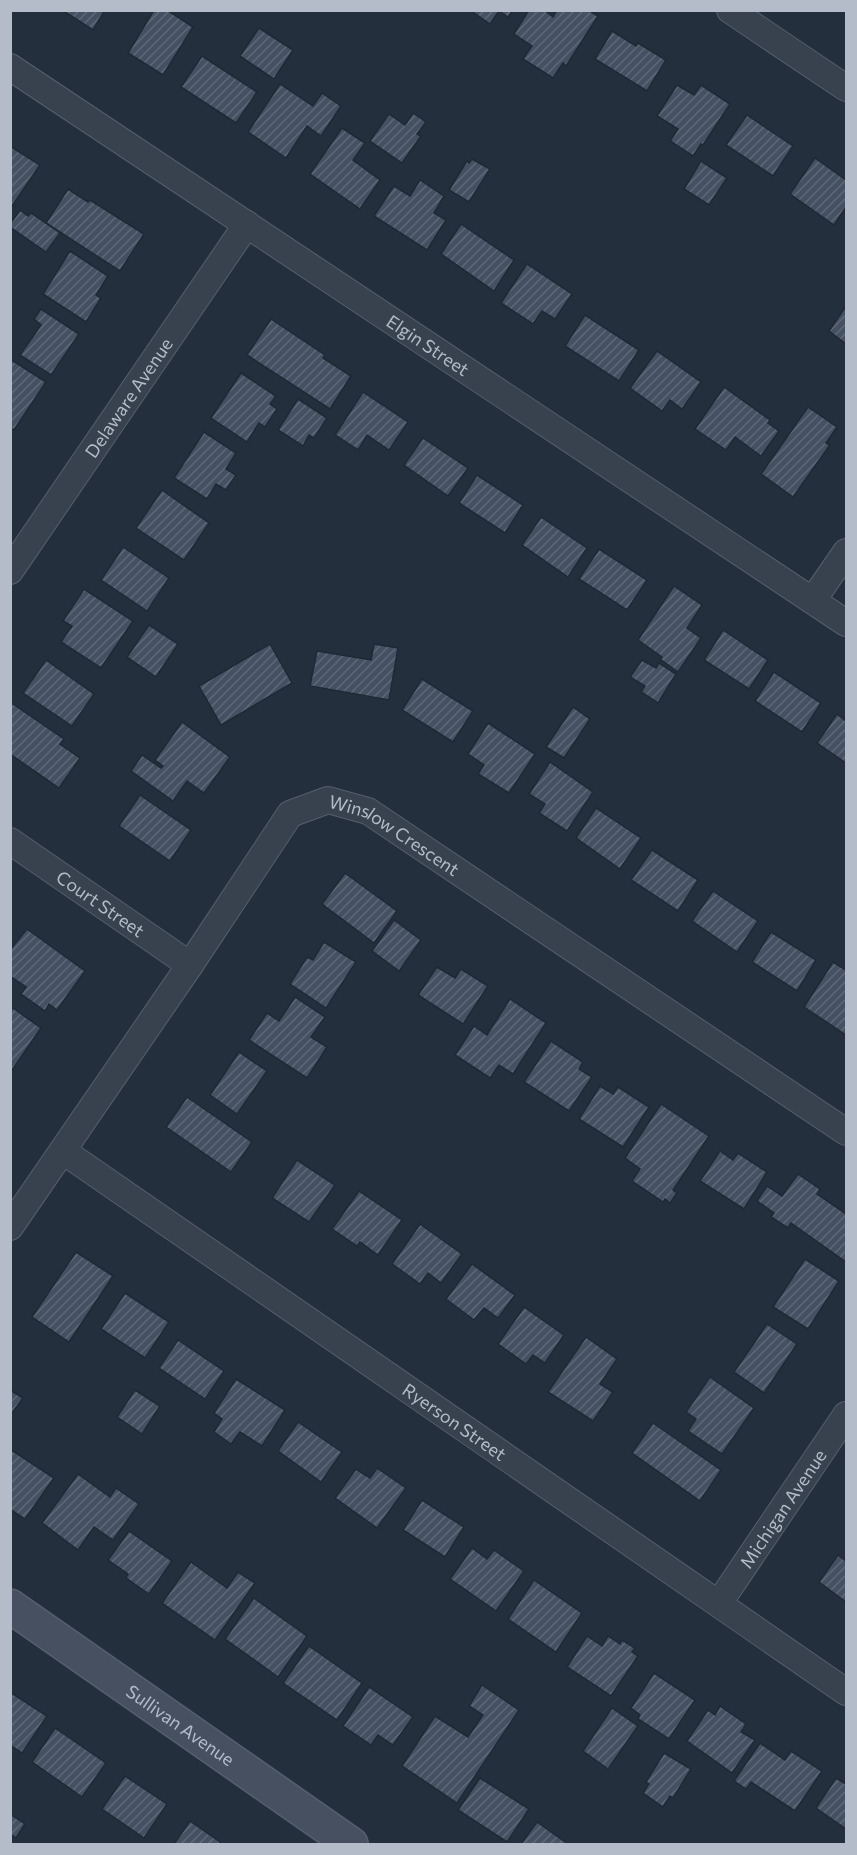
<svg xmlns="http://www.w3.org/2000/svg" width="857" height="1855" font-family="Commissioner,sans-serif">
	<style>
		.building { fill: url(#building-hatch); stroke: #1f2835; stroke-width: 1.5 }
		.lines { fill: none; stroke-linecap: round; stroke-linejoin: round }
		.street-casing { stroke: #565f6c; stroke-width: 28 }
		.secondary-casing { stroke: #565f6c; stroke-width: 36 }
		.street { stroke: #38414e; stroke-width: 26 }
		.secondary { stroke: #465061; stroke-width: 33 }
		.labels { text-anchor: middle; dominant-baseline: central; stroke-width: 4.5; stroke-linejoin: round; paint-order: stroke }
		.street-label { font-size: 18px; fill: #b4bcc9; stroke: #1d2633 }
	</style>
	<defs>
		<pattern id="building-hatch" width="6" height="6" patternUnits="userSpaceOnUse" patternTransform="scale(1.5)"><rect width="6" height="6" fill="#455162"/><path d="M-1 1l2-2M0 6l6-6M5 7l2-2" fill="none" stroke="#5d6877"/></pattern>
	</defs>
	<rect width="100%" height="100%" fill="#242f3e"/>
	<g class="building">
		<polygon points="66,10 105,10 93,30 65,12"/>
		<polygon points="154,10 167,10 193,27 163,75 128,53"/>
		<polygon points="470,10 513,10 508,17 499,11 490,24"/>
		<polygon points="529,10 544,10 553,17 557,10 588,10 598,16 566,66 563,63 553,78 523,59 532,46 514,34"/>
		<polygon points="259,28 293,50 274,79 240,56"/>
		<polygon points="612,31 636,46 638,43 666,60 647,91 595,59"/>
		<polygon points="202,56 257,92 236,123 181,87"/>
		<polygon points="280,84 313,106 322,93 341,106 321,136 307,126 286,158 248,132"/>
		<polygon points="677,85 694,95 701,85 730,104 703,145 701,144 693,156 670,141 678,129 657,116"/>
		<polygon points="413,113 426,122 417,134 421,136 402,163 370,141 389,114 405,125"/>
		<polygon points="747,115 793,146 773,176 726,145"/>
		<polygon points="342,128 365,143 353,160 380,180 360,209 310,174"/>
		<polygon points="10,146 40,165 10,209"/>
		<polygon points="815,158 846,180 846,207 834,225 790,194"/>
		<polygon points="472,159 490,169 469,202 449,190 467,161 469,163"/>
		<polygon points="701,161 727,178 709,205 684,189"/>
		<polygon points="420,180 444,196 434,213 446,220 427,250 374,216 394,186 410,196"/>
		<polygon points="68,189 88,202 90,200 144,234 120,271 46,223"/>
		<polygon points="20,210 28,216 31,213 60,233 46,252 10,227 10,224"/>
		<polygon points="461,224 514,260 494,291 441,254"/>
		<polygon points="70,251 108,276 96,295 101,298 86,322 43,294"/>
		<polygon points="527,264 572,294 555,319 542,311 533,324 501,303"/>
		<polygon points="846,306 846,344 829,331"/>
		<polygon points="41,309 79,334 51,375 20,355 41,325 34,319"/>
		<polygon points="585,315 639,350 619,381 565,346"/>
		<polygon points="271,319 325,355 323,358 351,376 330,409 247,355"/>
		<polygon points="657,351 701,382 682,409 670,400 662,411 630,388"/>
		<polygon points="10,359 46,382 14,430 10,428"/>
		<polygon points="241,373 276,396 270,404 277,409 265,427 259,423 247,442 211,418"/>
		<polygon points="724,387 770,420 768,423 779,431 761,456 735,437 726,450 695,429"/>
		<polygon points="363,392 408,422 389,450 367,435 358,450 335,435"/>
		<polygon points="298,399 327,418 314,438 309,435 303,446 278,430"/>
		<polygon points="808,407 837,427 826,443 830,445 793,497 761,474"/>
		<polygon points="204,432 236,453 226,469 236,475 226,490 216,484 207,499 174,478"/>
		<polygon points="423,438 468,468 448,496 404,465"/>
		<polygon points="477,475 523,505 505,533 459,503"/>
		<polygon points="162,490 209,523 184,560 136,528"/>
		<polygon points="541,517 587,548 568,577 522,545"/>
		<polygon points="123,547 169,578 147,611 101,580"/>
		<polygon points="599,549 647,580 627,610 579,579"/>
		<polygon points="674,586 702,605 687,628 701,638 678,672 660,659 662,657 638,640"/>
		<polygon points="84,589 133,621 101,668 61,642 72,626 63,621"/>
		<polygon points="149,625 178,644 156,677 127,657"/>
		<polygon points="723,630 768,660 749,689 704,660"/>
		<polygon points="270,644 292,683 221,725 199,686"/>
		<polygon points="374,644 398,648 389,700 310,686 317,651 371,660"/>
		<polygon points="46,660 94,694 72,726 23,693"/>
		<polygon points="642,660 656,668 659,663 676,674 658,703 641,692 645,686 630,677"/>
		<polygon points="774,672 821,703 802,732 755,701"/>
		<polygon points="422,679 473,711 453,742 402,710"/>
		<polygon points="10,702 64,739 60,744 80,758 59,788 10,754"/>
		<polygon points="573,707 590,719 564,758 546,747"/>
		<polygon points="837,714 846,721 846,763 817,743"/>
		<polygon points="182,722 230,757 204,793 187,781 173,801 131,771 142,755 161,768 163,766 155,760"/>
		<polygon points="488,723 535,754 509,793 478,774 484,765 468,754"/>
		<polygon points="550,762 593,792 567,831 539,813 545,804 529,794"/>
		<polygon points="140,795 191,830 170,861 119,826"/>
		<polygon points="596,808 641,838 620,869 576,838"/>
		<polygon points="652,850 698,880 678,911 631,880"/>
		<polygon points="345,873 397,911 374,943 322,904"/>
		<polygon points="713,891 758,921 737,952 692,921"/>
		<polygon points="394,920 421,940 399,971 372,951"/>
		<polygon points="27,929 85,971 57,1010 49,1004 45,1011 21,994 26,987 10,976 10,950"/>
		<polygon points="771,932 816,960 797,991 752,962"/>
		<polygon points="324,942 356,962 326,1008 290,984 307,957 313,960"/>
		<polygon points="833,962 846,970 846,1035 804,1007"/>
		<polygon points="437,967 455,978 461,969 488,986 463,1024 418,995"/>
		<polygon points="295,997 325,1017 311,1037 327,1047 307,1078 249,1040 267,1013 279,1021"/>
		<polygon points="510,999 546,1023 513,1074 499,1065 490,1078 455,1055 474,1026 487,1035"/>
		<polygon points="13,1008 41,1028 10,1073 10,1011"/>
		<polygon points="551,1041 583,1062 579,1069 592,1077 569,1111 524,1082"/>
		<polygon points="239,1052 267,1071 237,1114 210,1095"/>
		<polygon points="600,1086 613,1094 618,1087 649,1107 623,1147 579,1119"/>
		<polygon points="187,1097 252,1142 231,1172 166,1127"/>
		<polygon points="661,1104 709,1136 673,1190 677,1193 670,1203 665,1199 663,1202 632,1181 640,1169 625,1158"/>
		<polygon points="720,1151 733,1160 738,1153 767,1172 744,1209 700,1181"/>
		<polygon points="297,1160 335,1185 309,1222 272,1198"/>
		<polygon points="798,1174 820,1189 817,1194 846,1214 846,1262 791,1223 788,1228 771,1217 774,1213 757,1201 767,1186 782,1196"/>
		<polygon points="359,1191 402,1220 378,1255 360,1242 357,1246 332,1229"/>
		<polygon points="420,1224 462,1254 441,1283 428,1273 420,1284 392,1264"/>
		<polygon points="76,1252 113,1276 69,1342 32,1317"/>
		<polygon points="805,1259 839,1281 808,1329 773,1307"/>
		<polygon points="472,1264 515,1295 498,1318 484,1308 474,1320 446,1299"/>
		<polygon points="125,1293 169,1322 145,1358 101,1329"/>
		<polygon points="524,1307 564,1335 545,1363 533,1355 526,1364 498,1344"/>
		<polygon points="767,1324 797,1344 764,1393 734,1372"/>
		<polygon points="586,1337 617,1359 600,1384 613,1392 593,1421 548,1392"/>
		<polygon points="178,1340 224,1371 205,1399 159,1368"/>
		<polygon points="710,1377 754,1408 722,1454 688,1431 696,1419 686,1412"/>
		<polygon points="236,1379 285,1410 262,1446 240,1432 231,1444 214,1432 222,1419 214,1413"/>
		<polygon points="10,1390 23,1398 10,1416"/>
		<polygon points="135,1390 160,1406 142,1434 117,1417"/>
		<polygon points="298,1422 342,1452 321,1482 278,1451"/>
		<polygon points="653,1423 721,1470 700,1501 632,1453"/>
		<polygon points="10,1449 54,1478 25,1519 10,1509"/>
		<polygon points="377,1468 406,1488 377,1528 335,1498 356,1469 370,1478"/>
		<polygon points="78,1474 110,1497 116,1488 139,1504 113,1540 94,1527 78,1550 42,1523"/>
		<polygon points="422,1500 464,1527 445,1557 403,1530"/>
		<polygon points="129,1531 172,1561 149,1594 126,1578 128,1574 108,1560"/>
		<polygon points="472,1548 487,1559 494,1550 524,1571 496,1611 450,1579"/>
		<polygon points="838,1555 846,1561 846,1602 819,1582"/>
		<polygon points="191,1562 227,1588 238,1572 255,1583 215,1640 162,1603"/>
		<polygon points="534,1580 582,1613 556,1652 508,1619"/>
		<polygon points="254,1598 307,1636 278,1677 225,1639"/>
		<polygon points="587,1636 602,1646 608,1636 620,1644 622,1640 635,1648 632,1652 638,1656 611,1696 567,1667"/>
		<polygon points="309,1646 362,1683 337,1720 283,1683"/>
		<polygon points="654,1673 695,1700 669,1739 638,1719 640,1715 631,1708"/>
		<polygon points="482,1685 519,1710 457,1803 402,1766 435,1716 468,1737 483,1715 469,1706"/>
		<polygon points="369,1687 413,1717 393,1745 378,1735 371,1745 343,1726"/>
		<polygon points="10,1692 47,1716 22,1753 10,1745"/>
		<polygon points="720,1706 746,1724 741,1732 755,1740 732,1773 687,1741 708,1710 715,1715"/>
		<polygon points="612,1708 638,1726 608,1769 583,1751"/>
		<polygon points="55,1728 106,1763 82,1797 32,1762"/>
		<polygon points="760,1743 785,1760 791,1751 822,1771 795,1811 751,1782 746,1789 734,1781"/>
		<polygon points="664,1753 691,1769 673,1798 670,1796 663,1807 643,1793 649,1784 646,1782"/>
		<polygon points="125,1776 167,1804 144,1838 102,1809"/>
		<polygon points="480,1778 529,1809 507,1842 458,1810"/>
		<polygon points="836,1778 846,1784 846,1829 816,1808"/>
		<polygon points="10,1814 25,1824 16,1838 10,1834"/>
		<polygon points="190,1821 220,1842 219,1844 174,1844"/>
		<polygon points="537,1822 568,1844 521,1844"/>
	</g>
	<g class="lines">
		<g class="street-casing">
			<g id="street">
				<polyline points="730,10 846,88"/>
				<path id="s1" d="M 10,67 L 846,623"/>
				<path id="s2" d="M 10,571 L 247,224"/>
				<polyline points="813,600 846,552"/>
				<path id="s3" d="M 10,841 L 190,965"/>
				<path id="s4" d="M 63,1151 L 846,1692"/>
				<path id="s5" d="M 10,1227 L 190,965 L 290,814 L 328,800 L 368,811 L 846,1132"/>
				<path id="s6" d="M 719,1603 L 846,1415"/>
			</g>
		</g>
		<g class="secondary-casing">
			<g id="secondary">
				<path id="s7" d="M 10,1606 L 351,1844"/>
			</g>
		</g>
		<use href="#street" class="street"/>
		<use href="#secondary" class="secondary"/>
	</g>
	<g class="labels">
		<g class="street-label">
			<text stroke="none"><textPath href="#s1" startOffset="502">Elgin Street</textPath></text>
			<text stroke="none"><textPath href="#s2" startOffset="210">Delaware Avenue</textPath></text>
			<text stroke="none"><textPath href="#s5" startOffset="615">Winslow Crescent</textPath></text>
			<text stroke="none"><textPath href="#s3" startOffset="110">Court Street</textPath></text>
			<text stroke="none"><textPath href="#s4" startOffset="476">Ryerson Street</textPath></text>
			<text stroke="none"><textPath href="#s6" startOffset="114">Michigan Avenue</textPath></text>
			<text stroke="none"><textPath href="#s7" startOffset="208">Sullivan Avenue</textPath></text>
		</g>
	</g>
	<rect width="857" height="1855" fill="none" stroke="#b4bcc9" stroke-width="24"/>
</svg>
